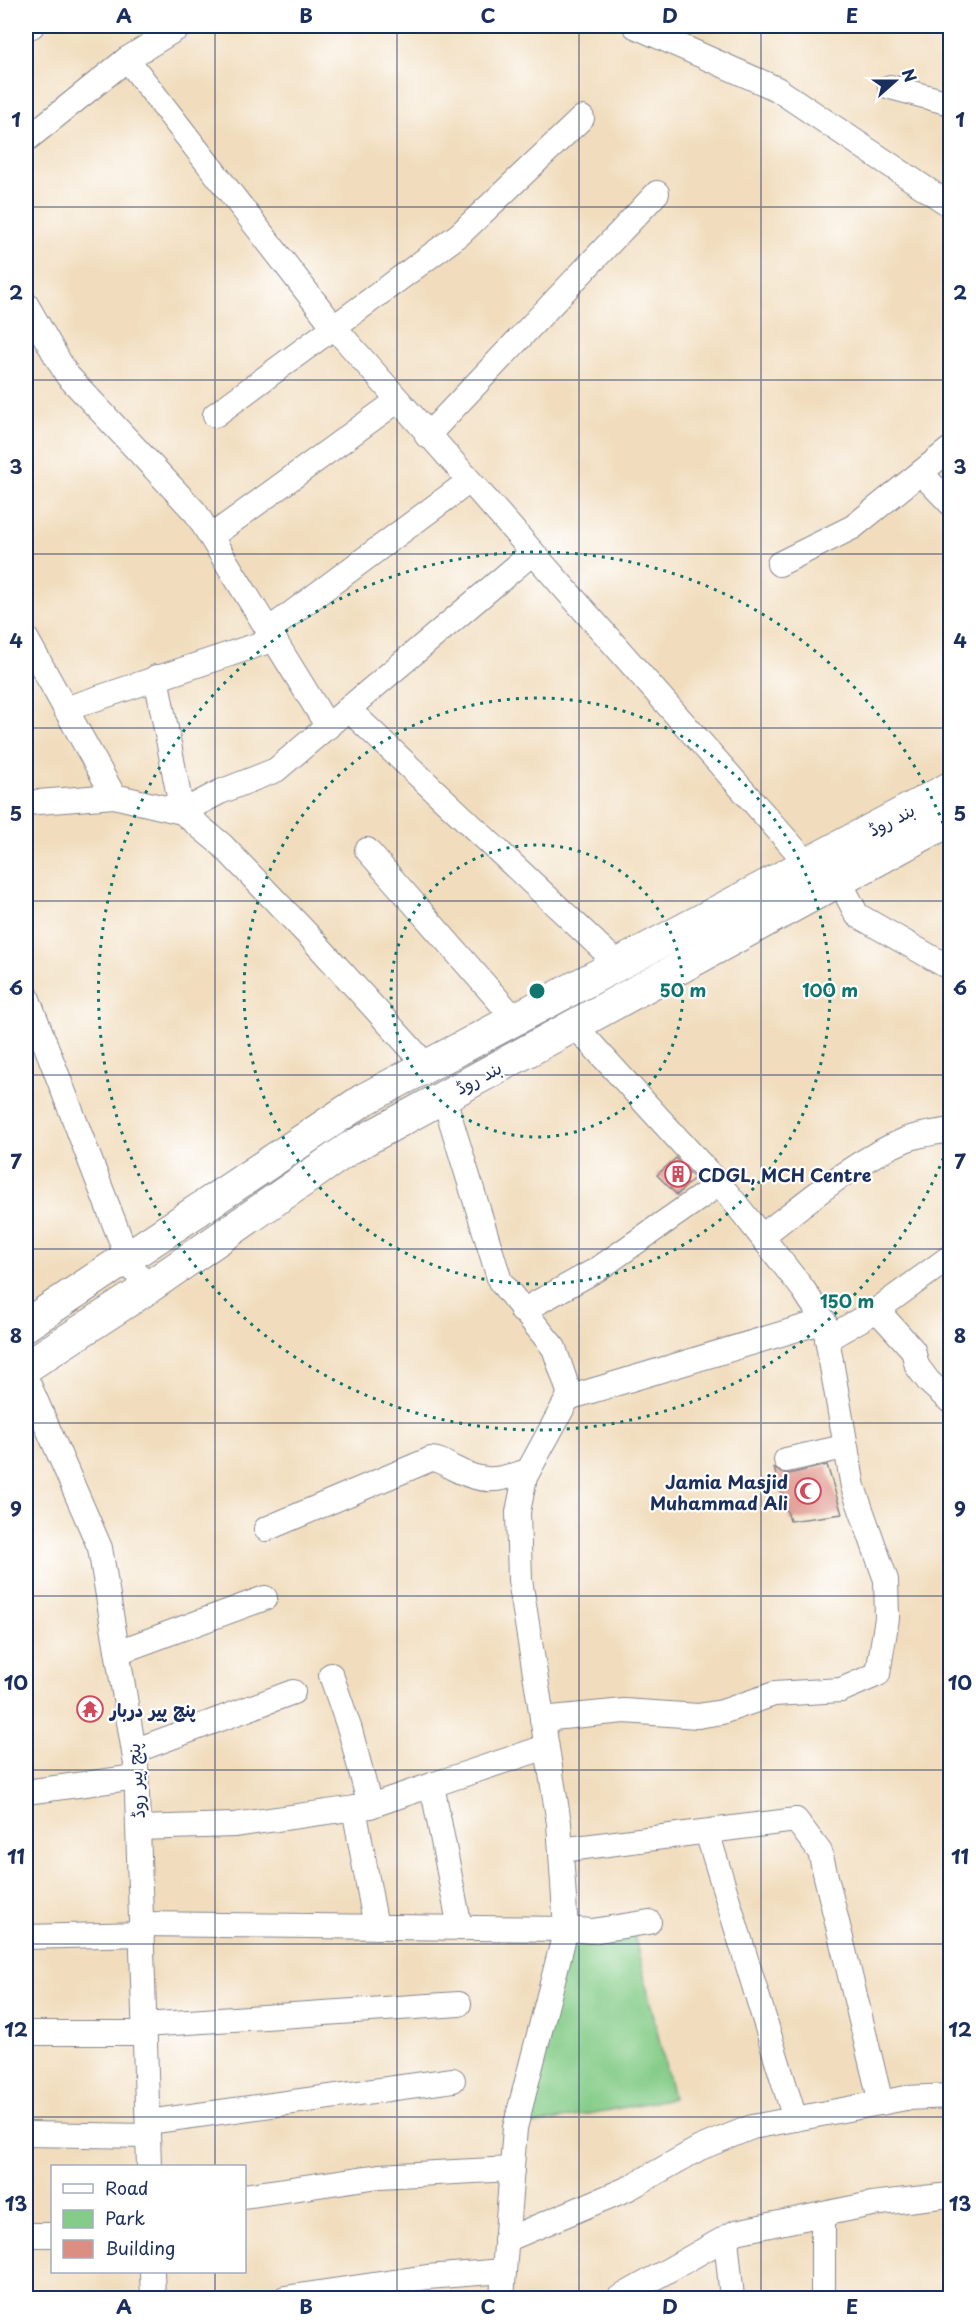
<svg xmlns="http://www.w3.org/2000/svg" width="976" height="2324" font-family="'Playpen Sans','Playpen Sans Arabic',sans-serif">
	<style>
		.green { fill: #85cc88; stroke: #507e73; stroke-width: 1.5 }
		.building { fill: #dc8e83 }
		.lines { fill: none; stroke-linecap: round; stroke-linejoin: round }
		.minor-casing { stroke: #86868e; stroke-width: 26 }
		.major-casing { stroke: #86868e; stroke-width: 34 }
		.minor { stroke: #fff; stroke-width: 24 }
		.major { stroke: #fff; stroke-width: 32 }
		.grid { fill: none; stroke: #1b2f5e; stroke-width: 1.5; stroke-opacity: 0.55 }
		.ring { fill: none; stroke: #0f766e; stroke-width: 3; stroke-dasharray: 3 6 }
		.labels { text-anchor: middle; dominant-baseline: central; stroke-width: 4.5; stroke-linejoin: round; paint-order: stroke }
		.street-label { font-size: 18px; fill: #1b2f5e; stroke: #fff }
		.poi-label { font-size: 18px; font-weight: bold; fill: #1b2f5e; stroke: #fff; text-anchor: start }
		.centre { fill: #0f766e; stroke: #fff; stroke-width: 3 }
		.ring-label { font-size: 18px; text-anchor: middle; font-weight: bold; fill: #0f766e; stroke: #fff; stroke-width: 4.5; stroke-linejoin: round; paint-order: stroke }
		.neatline { fill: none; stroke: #1b2f5e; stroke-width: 2 }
		.grid-label { font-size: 20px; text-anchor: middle; font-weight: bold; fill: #1b2f5e }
	</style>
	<rect width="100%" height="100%" fill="#fff"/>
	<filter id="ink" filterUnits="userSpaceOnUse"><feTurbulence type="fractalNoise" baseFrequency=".0167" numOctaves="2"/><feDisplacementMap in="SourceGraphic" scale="12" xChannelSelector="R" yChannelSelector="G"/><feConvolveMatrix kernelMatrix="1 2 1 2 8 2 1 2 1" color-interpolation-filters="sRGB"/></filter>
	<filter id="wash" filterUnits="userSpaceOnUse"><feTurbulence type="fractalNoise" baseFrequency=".008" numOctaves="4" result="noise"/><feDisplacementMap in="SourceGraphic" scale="24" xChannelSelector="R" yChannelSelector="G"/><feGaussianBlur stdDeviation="1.35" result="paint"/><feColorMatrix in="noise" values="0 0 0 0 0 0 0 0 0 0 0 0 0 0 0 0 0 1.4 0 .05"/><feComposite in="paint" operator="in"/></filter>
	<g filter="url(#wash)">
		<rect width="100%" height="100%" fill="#f1ddbd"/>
		<polygon class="green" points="632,1926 673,2098 515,2128 566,1929"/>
		<g id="blocks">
			<g class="building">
				<polygon points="676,1158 694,1178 677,1195 657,1175"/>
				<polygon points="827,1465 842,1514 790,1521 774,1468 781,1473 789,1474"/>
			</g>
		</g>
	</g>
	<g filter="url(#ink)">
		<use href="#blocks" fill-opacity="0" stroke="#86868e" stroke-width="1.5"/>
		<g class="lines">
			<g class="minor-casing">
				<g id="minor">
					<polyline points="635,26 777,89 950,205"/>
					<polyline points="26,28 32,26"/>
					<polyline points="127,59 334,327 807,863"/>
					<polyline points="890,87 950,103"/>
					<polyline points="26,140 127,59 181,26"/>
					<polyline points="26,304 67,375 196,513 328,727"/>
					<polyline points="215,415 460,234 582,118"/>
					<polyline points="427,436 657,193"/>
					<polyline points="921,473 950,503"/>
					<polyline points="212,536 397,401"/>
					<polyline points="779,564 853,527 950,449"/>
					<polyline points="269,630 468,482"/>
					<polyline points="26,638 114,796"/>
					<polyline points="156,677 182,812 220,792 276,770 531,554"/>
					<polyline points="65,709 275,639"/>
					<polyline points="348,709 617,963"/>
					<polyline points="26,803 114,796 182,812 222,845 311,938 426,1065"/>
					<polyline points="367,850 514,1018"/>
					<polyline points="839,880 857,915 950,968"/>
					<polyline points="26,994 128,1259 146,1289"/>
					<polyline points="443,1095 500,1281 554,1348 569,1392 568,1398 525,1477 518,1512 520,1580 559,1823 566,1929 515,2128 502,2298"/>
					<path d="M 762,1236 C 807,1202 852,1162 905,1140 C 919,1134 936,1133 950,1130"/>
					<polyline points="877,1310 950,1257"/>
					<polyline points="522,1311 598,1269 719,1184"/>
					<polyline points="827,1339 877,1310 913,1350 917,1366 929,1382 950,1401"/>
					<polyline points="26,1378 100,1548 136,1764 149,2166"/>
					<polyline points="568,1398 824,1321"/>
					<polyline points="786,1460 844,1447"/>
					<path d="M 266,1529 L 431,1459 C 440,1459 445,1464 453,1468 C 484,1484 495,1481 528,1471"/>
					<polyline points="118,1652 265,1598"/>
					<polyline points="331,1675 350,1730 370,1806"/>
					<polyline points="542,1719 624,1711 698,1716 722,1712 774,1694 841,1690 878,1674 887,1618 886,1580 853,1487 824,1321 803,1289 728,1194 574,1025"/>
					<polyline points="134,1751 293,1692"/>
					<polyline points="432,1785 546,1747"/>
					<polyline points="26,1792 136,1777"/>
					<polyline points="354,1808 376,1927"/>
					<polyline points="138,1828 234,1825 370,1806 432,1785 460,1928"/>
					<polyline points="707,1832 795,2119"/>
					<polyline points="561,1850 796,1820 820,1852 881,2103"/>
					<polyline points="141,1924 566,1929 592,1931 649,1922"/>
					<polyline points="26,1937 142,1934"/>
					<polyline points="144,2025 459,2004"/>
					<polyline points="26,2033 145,2033"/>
					<polyline points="148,2122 453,2080"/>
					<polyline points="26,2134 148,2136"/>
					<polyline points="244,2196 379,2176 512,2169"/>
					<polyline points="26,2235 52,2235"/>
					<polyline points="726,2238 732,2298"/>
					<polyline points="506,2240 629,2188 700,2148 752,2127 906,2098 950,2096"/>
					<polyline points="152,2272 153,2298"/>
					<polyline points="285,2298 427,2277 504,2271"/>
					<polyline points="619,2298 736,2232 872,2204 950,2195"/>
					<polyline points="823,2298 823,2214"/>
				</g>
			</g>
			<g class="major-casing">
				<g id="major">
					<polyline points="26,1325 363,1100 950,788"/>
					<polyline points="26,1367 146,1289 350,1148 950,820"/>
				</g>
			</g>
			<use href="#minor" class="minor"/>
			<use href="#major" class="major"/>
		</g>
	</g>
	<path class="grid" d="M 215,26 L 215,2166M 397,26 L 397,2298M 579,26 L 579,2298M 761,26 L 761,2298M 26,207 L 950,207M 26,380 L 950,380M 26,554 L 950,554M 26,728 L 950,728M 26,901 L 950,901M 26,1075 L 950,1075M 26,1249 L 950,1249M 26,1423 L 950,1423M 26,1596 L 950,1596M 26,1770 L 950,1770M 26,1944 L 950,1944M 26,2117 L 950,2117M 215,2272 L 215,2298"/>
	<g class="ring">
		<circle cx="537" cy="991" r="146"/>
		<circle cx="537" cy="991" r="293"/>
		<path d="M950 1141A439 439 0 1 1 950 841"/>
	</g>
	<defs>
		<g id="building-ring" transform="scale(1.35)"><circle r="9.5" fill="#fff" stroke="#d1495b" stroke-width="1.5"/><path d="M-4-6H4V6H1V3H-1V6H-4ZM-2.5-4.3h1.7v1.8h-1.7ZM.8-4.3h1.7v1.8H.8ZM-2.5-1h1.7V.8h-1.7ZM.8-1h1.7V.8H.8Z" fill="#d1495b"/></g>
		<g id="mosque-ring" transform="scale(1.35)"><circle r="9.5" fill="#fff" stroke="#d1495b" stroke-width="1.5"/><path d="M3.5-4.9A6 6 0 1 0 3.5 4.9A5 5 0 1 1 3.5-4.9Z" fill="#d1495b"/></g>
		<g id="temple-ring" transform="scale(1.35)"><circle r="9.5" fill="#fff" stroke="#d1495b" stroke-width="1.5"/><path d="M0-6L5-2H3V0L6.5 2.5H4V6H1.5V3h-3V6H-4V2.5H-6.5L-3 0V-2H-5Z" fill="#d1495b"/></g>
	</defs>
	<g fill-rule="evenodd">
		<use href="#building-ring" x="678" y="1174"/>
		<use href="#mosque-ring" x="808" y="1491"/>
		<use href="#temple-ring" x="90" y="1709"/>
	</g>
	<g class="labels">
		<g class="street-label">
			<text transform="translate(891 819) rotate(-27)">بند روڈ</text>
			<text transform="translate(478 1077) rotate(-28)">بند روڈ</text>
			<text transform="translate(135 1781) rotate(-94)">پنج پیر روڈ</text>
		</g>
		<g class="poi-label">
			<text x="698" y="1174">CDGL, MCH Centre</text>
			<text x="788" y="1481" text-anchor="end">Jamia Masjid<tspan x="788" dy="21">Muhammad Ali</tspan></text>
			<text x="110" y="1709">پنج پیر دربار</text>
		</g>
	</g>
	<circle cx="537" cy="991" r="9" class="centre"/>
	<g class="ring-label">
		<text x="683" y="997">50 m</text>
		<text x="830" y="997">100 m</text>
		<text x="847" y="1308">150 m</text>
	</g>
	<rect width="976" height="2324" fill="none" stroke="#fff" stroke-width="66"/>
	<rect x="51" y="2165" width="195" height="108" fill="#ffffff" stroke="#a4acbf" stroke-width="1.5"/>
	<rect x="63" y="2184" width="30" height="9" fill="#ffffff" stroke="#a4acbf" stroke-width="1.5"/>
	<text x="105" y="2195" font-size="18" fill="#1b2f5e">Road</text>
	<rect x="63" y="2210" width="30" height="18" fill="#85cc88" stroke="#a4acbf" stroke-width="1.5"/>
	<text x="105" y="2225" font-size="18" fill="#1b2f5e">Park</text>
	<rect x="63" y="2240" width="30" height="18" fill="#dc8e83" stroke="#a4acbf" stroke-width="1.5"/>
	<text x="105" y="2255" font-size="18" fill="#1b2f5e">Building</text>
	<g transform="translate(895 81) rotate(69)" stroke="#ffffff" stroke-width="4.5" paint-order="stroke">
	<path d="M0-4.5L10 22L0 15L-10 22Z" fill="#1b2f5e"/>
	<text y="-9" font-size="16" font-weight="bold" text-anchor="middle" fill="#1b2f5e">N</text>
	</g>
	<rect x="33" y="33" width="910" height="2258" class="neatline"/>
	<g class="grid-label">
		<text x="124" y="23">A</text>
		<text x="306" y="23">B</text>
		<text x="488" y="23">C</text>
		<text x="670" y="23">D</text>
		<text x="852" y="23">E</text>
		<text x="16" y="127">1</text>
		<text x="960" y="127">1</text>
		<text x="16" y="300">2</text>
		<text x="960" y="300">2</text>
		<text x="16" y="474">3</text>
		<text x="960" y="474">3</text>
		<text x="16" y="648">4</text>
		<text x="960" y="648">4</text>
		<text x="16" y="821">5</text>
		<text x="960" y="821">5</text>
		<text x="16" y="995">6</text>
		<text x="960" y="995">6</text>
		<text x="16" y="1169">7</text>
		<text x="960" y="1169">7</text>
		<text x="16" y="1343">8</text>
		<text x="960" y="1343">8</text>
		<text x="16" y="1516">9</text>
		<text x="960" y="1516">9</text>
		<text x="16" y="1690">10</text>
		<text x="960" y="1690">10</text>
		<text x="16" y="1864">11</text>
		<text x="960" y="1864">11</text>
		<text x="16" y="2037">12</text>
		<text x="960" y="2037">12</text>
		<text x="16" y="2211">13</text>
		<text x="960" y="2211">13</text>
		<text x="124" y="2314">A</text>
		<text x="306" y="2314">B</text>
		<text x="488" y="2314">C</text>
		<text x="670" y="2314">D</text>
		<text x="852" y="2314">E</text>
	</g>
</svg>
